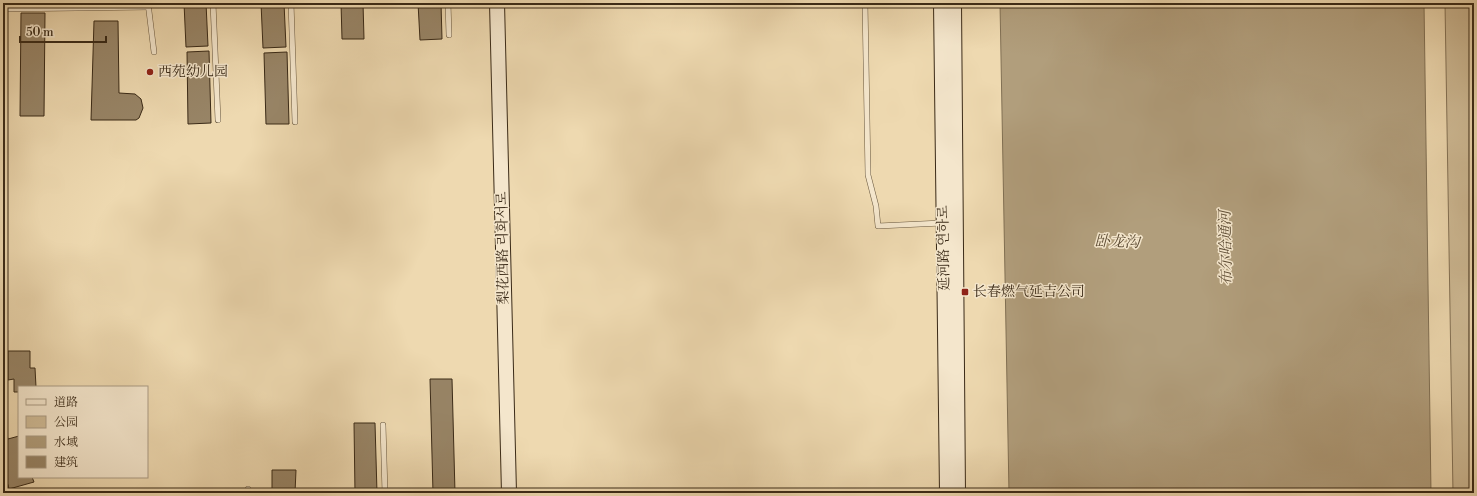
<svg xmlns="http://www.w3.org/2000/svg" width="1477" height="496" font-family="'Libre Bodoni','Noto Serif SC','Noto Serif KR',serif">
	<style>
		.green { fill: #cfbb96; stroke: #847256 }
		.water { fill: #b19e7c; stroke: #817054 }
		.building { fill: #988567; stroke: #3a2a17 }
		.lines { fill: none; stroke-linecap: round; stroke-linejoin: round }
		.lane-casing { stroke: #67563d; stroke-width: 6 }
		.secondary-casing { stroke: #3a2a17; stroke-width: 16 }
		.lane { stroke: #f4e6cc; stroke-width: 5 }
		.secondary { stroke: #f4e6cc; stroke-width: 14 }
		.poi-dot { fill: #8f2418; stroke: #f4e6cc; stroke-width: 1.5 }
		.labels { text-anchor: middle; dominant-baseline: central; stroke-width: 3; stroke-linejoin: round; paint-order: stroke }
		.poi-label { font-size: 14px; fill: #3a2a17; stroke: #f4e6cc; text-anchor: start }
		.street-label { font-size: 14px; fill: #3a2a17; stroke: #f4e6cc }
		.water-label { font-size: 15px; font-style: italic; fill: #5e4d35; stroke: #f4e6cc }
	</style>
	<rect width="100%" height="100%" fill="#eed9b0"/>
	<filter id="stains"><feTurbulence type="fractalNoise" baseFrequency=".005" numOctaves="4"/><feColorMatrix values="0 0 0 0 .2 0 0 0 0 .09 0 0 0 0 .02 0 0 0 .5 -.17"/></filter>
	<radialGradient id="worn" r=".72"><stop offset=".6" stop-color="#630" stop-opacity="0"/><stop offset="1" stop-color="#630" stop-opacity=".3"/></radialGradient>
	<polygon class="green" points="1445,3 1474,3 1474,493 1453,493"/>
	<polygon class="water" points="1000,3 1424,3 1431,493 1009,493"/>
	<g class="building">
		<polygon points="184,3 206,3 208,46 186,47"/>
		<polygon points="261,3 284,3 286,47 263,48"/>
		<polygon points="341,3 363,3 364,39 342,39"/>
		<polygon points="418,3 441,3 442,39 420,40"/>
		<polygon points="21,13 45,13 44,116 20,116"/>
		<polygon points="94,21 118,21 119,93 135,94 141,99 143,108 139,118 136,120 91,120"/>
		<polygon points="209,51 211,123 188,124 187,52"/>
		<polygon points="287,52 289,124 266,124 264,53"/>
		<polygon points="8,351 30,351 30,368 35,368 36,387 19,387 19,392 14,392 14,379 8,380"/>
		<polygon points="430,379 452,379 455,493 433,493"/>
		<polygon points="3,420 8,439 19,436 19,477 32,477 34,482 9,489 3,468"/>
		<polygon points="354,423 375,423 377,493 355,493"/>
		<polygon points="3,468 9,489 3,491"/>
		<polygon points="272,470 296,470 295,493 272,493"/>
	</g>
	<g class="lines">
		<g class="lane-casing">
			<g id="lane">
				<polyline points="148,3 154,52"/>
				<polyline points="213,3 218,120"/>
				<polyline points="291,3 295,122"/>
				<polyline points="448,3 449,35"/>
				<polyline points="865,3 868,175 876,206 878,226 942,223"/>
				<polyline points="3,9 149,7"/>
				<polyline points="383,425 385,493"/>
				<polyline points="247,493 248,489"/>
			</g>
		</g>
		<g class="secondary-casing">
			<g id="secondary">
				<polyline points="497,3 509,493"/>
				<polyline points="941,3 947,493"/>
				<polyline points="954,3 958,493"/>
			</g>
		</g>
		<use href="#lane" class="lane"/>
		<use href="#secondary" class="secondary"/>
	</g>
	<g class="poi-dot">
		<circle cx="150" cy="72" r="4"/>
		<rect x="961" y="288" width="8" height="8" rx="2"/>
	</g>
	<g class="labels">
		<g class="poi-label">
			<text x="158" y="72">西苑幼儿园</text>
			<text x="973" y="292">长春燃气延吉公司</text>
		</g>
		<g class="street-label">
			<text transform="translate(503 248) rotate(-91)">梨花西路 리화서로</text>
			<text transform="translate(944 248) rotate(-91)">延河路 연하로</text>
		</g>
		<g class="water-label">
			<text transform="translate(1117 242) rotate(1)">卧龙沟</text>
			<text transform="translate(1226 248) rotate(-91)">布尔哈通河</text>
		</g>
	</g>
	<rect width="1477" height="496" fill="none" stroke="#eed9b0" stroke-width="16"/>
	<rect x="4" y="4" width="1469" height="488" fill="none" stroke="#3a2a17" stroke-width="2"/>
	<rect x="8" y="8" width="1461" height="480" fill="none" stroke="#3a2a17"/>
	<rect x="18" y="386" width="130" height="92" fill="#f4e6cc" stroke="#aa9b84"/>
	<rect x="26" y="399" width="20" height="6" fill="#f4e6cc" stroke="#aa9b84"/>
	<text x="54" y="406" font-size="12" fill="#3a2a17">道路</text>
	<rect x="26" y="416" width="20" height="12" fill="#cfbb96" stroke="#aa9b84"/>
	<text x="54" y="426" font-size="12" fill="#3a2a17">公园</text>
	<rect x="26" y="436" width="20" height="12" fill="#b19e7c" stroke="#aa9b84"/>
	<text x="54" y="446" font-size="12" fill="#3a2a17">水域</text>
	<rect x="26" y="456" width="20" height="12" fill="#988567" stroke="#aa9b84"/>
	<text x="54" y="466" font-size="12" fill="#3a2a17">建筑</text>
	<path d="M20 36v6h86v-6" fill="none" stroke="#3a2a17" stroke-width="2"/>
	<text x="26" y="36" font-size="12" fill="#3a2a17" stroke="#f4e6cc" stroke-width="3" paint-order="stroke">50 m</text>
	<rect width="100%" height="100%" filter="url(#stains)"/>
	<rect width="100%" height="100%" fill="url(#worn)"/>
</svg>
